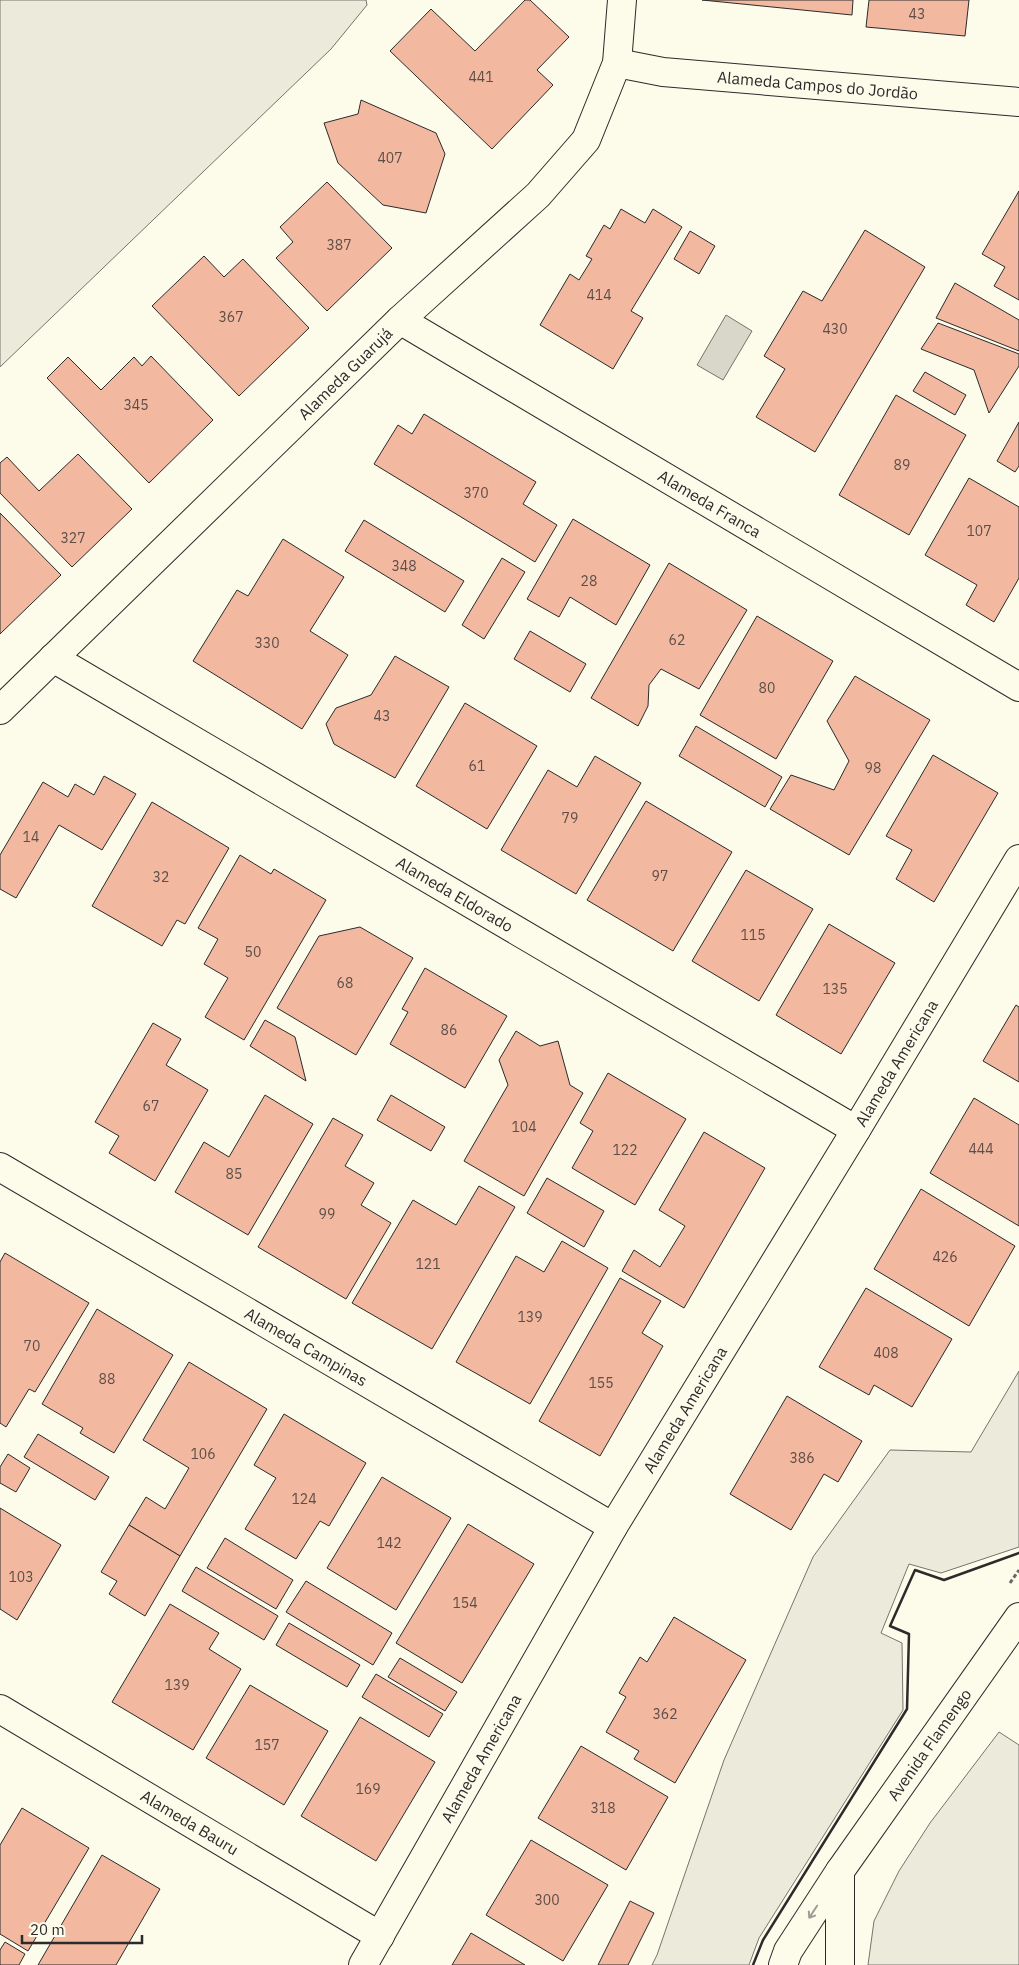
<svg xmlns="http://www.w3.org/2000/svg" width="1019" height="1965" font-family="'IBM Plex Sans',sans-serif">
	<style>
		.green { fill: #ecebdb; stroke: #74746e }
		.water { fill: #d8d7c9; stroke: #74746e }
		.building { fill: #f2b8a0; stroke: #2b2b2b }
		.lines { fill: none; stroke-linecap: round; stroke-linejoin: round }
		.street-casing { stroke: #2b2b2b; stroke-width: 30 }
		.secondary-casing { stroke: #2b2b2b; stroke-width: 30 }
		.path { stroke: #6a6964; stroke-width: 3; stroke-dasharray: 4 2.5; stroke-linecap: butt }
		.street { stroke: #fdfbea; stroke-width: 28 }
		.secondary { stroke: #fdfbea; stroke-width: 28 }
		.wall { stroke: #2b2b2b; stroke-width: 2.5 }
		.oneway { stroke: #9e9d94 }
		.labels { text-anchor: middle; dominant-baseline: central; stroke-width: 4; stroke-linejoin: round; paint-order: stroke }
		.number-label { font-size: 14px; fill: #5d4e48 }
		.street-label { font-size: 16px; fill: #2b2b2b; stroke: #fdfbea }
	</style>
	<rect width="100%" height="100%" fill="#fdfbea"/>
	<g class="green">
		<polygon points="0,0 366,0 367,5 331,49 0,367"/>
		<polygon points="1019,1371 1019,1547 941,1573 909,1564 881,1633 902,1643 903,1710 759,1938 749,1965 652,1965 657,1955 724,1760 813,1557 890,1450 971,1452"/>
		<polygon points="999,1732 1019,1745 1019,1965 868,1965 874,1921 899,1871 930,1823"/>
	</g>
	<polygon class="water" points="726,315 752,331 723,380 697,365"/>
	<g class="building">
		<polygon points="525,0 530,0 569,37 537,70 553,85 492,149 390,51 431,9 475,51"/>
		<polygon points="702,0 853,0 852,15"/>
		<polygon points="869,0 969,0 965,36 866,27"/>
		<polygon points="361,100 436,133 445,154 426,213 383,205 338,163 324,123 358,114"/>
		<polygon points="327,182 392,248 327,311 276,258 293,242 280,227"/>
		<polygon points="1019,191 1019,300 994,286 1005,267 982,254"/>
		<polygon points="621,209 645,223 653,209 682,227 631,311 643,318 613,369 540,325 570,274 579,280 592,259 586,256 604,225 610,229"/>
		<polygon points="865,230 925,267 815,452 756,417 785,369 764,356 803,291 822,301"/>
		<polygon points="690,231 715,246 699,274 674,259"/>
		<polygon points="204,256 224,277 243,259 309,328 239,396 152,306"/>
		<polygon points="955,283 1019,320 1019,351 936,318"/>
		<polygon points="938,323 1019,354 1019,366 989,413 974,370 921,349"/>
		<polygon points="151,356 213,420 149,483 47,378 68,357 101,390 134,357 142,366"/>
		<polygon points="925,372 966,395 955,415 913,391"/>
		<polygon points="896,395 966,435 909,535 839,495"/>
		<polygon points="424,414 536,482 523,504 557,525 535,562 374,464 398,425 412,434"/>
		<polygon points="1019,422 1019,466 1015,472 997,461"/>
		<polygon points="78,454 132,509 72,567 0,493 0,463 7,457 39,491"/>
		<polygon points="969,478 1019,507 1019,578 994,622 966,605 977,585 925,555"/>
		<polygon points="0,513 61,575 0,634"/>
		<polygon points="573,519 650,565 616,625 570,597 559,617 527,599"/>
		<polygon points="364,520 464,581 445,612 345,551"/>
		<polygon points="283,539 344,577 310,631 348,655 302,729 193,661 237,590 248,596"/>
		<polygon points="502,558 525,572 484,639 462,625"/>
		<polygon points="669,563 747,610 699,689 661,669 649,685 648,706 638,726 591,698"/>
		<polygon points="757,616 833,661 776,759 700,715"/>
		<polygon points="530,631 586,664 570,692 514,659"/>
		<polygon points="395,656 449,687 395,778 334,744 326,724 336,708 371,695"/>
		<polygon points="855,676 930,720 849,855 770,809 791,775 834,790 849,761 827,721"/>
		<polygon points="465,703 537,746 487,829 416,786"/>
		<polygon points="696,726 782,777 765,807 679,756"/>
		<polygon points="933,755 998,793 934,902 896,879 912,850 886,836"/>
		<polygon points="595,756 641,783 576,894 501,850 548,770 577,787"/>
		<polygon points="104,776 136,794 102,850 59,825 16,898 0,889 0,855 43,782 68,797 75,784 94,795"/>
		<polygon points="646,801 732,852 673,951 587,900"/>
		<polygon points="152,802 229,848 185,924 177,920 162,946 92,906"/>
		<polygon points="240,855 271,874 274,869 326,900 244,1040 205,1017 228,978 204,964 218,939 198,928"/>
		<polygon points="746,870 813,909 759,1001 692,961"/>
		<polygon points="829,924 895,963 841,1054 776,1015"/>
		<polygon points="360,927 413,958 356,1055 277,1008 319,936"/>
		<polygon points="425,968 507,1016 465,1088 390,1044 408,1012 402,1009"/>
		<polygon points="1016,1005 1019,1007 1019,1082 983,1061"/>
		<polygon points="265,1020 295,1037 306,1081 250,1046"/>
		<polygon points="153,1023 181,1039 166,1065 208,1090 155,1181 109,1153 119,1136 95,1122"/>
		<polygon points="516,1031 540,1046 558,1041 570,1085 583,1093 524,1196 464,1161 508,1085 499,1060"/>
		<polygon points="608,1073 686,1119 635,1205 572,1168 593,1131 580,1123"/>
		<polygon points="265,1095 313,1124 248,1235 175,1192 204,1142 229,1157"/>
		<polygon points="391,1095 445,1127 431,1151 377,1120"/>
		<polygon points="974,1098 1019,1125 1019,1226 930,1173"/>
		<polygon points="333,1118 363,1135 345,1166 374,1183 361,1205 391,1223 346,1299 258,1247"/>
		<polygon points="704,1132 765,1168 684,1308 622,1271 634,1250 660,1267 685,1226 659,1210"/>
		<polygon points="547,1178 604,1211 584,1247 527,1213"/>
		<polygon points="479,1186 515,1207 432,1349 352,1303 413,1200 456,1225"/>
		<polygon points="921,1189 1015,1246 969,1326 874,1269"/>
		<polygon points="562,1241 608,1268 530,1404 456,1362 516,1256 544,1272"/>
		<polygon points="5,1253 89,1303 35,1392 29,1389 6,1427 0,1423 0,1262"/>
		<polygon points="620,1278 661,1301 642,1333 663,1346 600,1456 539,1421"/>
		<polygon points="866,1288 952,1339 912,1407 874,1385 869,1395 819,1367"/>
		<polygon points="97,1309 173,1355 114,1453 80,1433 83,1428 42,1404"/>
		<polygon points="189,1362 267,1409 180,1556 129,1525 146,1497 165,1509 189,1468 143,1440"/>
		<polygon points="787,1396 862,1441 838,1482 824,1474 791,1530 730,1494"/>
		<polygon points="284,1414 366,1463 329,1526 320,1521 296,1559 245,1529 276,1478 254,1465"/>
		<polygon points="38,1434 109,1477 95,1500 24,1457"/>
		<polygon points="8,1454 30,1468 16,1492 0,1483 0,1467"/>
		<polygon points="382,1477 451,1518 396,1610 327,1568"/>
		<polygon points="0,1508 61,1545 17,1620 0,1609"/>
		<polygon points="468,1524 534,1564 462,1683 396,1643"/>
		<polygon points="129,1525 180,1556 145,1616 109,1594 117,1581 101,1572"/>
		<polygon points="225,1538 293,1580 276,1609 207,1568"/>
		<polygon points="196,1567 278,1616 264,1640 182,1591"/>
		<polygon points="306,1581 392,1633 373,1665 286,1612"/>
		<polygon points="170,1604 219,1633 209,1649 241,1669 193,1750 112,1702"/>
		<polygon points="674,1617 746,1660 675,1783 634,1759 639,1751 606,1732 626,1697 619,1693 640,1657 647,1662"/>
		<polygon points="289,1623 360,1665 347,1687 276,1645"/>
		<polygon points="400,1658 457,1692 445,1711 388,1677"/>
		<polygon points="376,1674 443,1714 429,1737 362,1697"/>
		<polygon points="250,1685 328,1731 284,1805 206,1758"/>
		<polygon points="360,1717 435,1762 376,1861 301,1816"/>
		<polygon points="581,1746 668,1797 626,1870 538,1818"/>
		<polygon points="22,1808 89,1848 28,1951 0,1934 0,1845"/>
		<polygon points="531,1840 608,1885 563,1961 486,1915"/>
		<polygon points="102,1855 160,1889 116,1965 38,1965"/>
		<polygon points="630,1901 654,1913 628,1965 598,1965"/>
		<polygon points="471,1933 525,1965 452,1965"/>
		<polygon points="5,1942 25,1954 19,1965 0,1965 0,1950"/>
	</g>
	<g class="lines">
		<g class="street-casing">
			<g id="street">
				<path id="s1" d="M 617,63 L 663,72 L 1019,102"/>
				<path id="s2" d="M 400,320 L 1019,687"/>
				<path id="s3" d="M 53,658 L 856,1130"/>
				<path id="s4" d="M 0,710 L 400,320 L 538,195 L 586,140 L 617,63 L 622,0"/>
				<path id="s5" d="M 0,1167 L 613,1527"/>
				<path id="s6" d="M 0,1709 L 380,1936"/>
				<path id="s7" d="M 363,1965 L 613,1527 L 856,1130 L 1019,859"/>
			</g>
		</g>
		<g class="secondary-casing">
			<g id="secondary">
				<polyline points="840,1871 840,1965"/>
				<path id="s8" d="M 783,1965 L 788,1951 L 840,1871 L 1019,1617"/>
			</g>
		</g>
		<polyline class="path" points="1010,1583 1019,1570"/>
		<use href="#street" class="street"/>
		<use href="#secondary" class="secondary"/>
		<polyline class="wall" points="753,1965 763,1940 907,1709 909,1634 890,1626 915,1570 944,1580 1019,1553"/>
	</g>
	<defs><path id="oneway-shaft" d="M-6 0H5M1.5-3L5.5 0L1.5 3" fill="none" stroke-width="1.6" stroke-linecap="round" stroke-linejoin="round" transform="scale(1.25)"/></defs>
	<use class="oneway" href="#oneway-shaft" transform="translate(813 1912) rotate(123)"/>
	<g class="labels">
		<g class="number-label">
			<text x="917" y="14">43</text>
			<text x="481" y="77">441</text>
			<text x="390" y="158">407</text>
			<text x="339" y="245">387</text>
			<text x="599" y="295">414</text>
			<text x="231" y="317">367</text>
			<text x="835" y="329">430</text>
			<text x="136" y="405">345</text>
			<text x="902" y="465">89</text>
			<text x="476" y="493">370</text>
			<text x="979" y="531">107</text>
			<text x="73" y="538">327</text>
			<text x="404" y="566">348</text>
			<text x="589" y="581">28</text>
			<text x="677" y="640">62</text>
			<text x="267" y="643">330</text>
			<text x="767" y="688">80</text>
			<text x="382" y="716">43</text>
			<text x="477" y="766">61</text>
			<text x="873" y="768">98</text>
			<text x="570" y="818">79</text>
			<text x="31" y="837">14</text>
			<text x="660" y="876">97</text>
			<text x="161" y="877">32</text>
			<text x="753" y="935">115</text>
			<text x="253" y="952">50</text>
			<text x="345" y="983">68</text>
			<text x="835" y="989">135</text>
			<text x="449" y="1030">86</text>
			<text x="151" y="1106">67</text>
			<text x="524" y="1127">104</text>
			<text x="981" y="1149">444</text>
			<text x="625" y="1150">122</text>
			<text x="234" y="1174">85</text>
			<text x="327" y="1214">99</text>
			<text x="945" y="1257">426</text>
			<text x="428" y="1264">121</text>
			<text x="530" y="1317">139</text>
			<text x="32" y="1346">70</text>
			<text x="886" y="1353">408</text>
			<text x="107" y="1379">88</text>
			<text x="601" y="1383">155</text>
			<text x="203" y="1454">106</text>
			<text x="802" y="1458">386</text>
			<text x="304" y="1499">124</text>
			<text x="389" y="1543">142</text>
			<text x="21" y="1577">103</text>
			<text x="465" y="1603">154</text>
			<text x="177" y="1685">139</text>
			<text x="665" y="1714">362</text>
			<text x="267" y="1745">157</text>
			<text x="368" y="1789">169</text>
			<text x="603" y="1808">318</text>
			<text x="547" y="1900">300</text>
		</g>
		<g class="street-label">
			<text stroke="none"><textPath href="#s1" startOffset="202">Alameda Campos do Jordão</textPath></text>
			<text stroke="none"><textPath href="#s4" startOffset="482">Alameda Guarujá</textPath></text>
			<text stroke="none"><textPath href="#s2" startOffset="360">Alameda Franca</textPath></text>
			<text stroke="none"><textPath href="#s3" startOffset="466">Alameda Eldorado</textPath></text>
			<text stroke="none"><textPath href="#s7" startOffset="1048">Alameda Americana</textPath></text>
			<text stroke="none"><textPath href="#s5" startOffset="355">Alameda Campinas</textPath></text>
			<text stroke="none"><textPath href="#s7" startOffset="642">Alameda Americana</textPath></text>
			<text stroke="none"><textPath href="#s8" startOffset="265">Avenida Flamengo</textPath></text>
			<text stroke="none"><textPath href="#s7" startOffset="238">Alameda Americana</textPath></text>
			<text stroke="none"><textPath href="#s6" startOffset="221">Alameda Bauru</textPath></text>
		</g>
	</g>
	<path d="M22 1935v8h120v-8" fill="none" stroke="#2b2b2b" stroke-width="2.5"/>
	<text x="30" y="1935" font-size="15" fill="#2b2b2b" stroke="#fdfbea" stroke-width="4" paint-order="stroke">20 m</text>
</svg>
